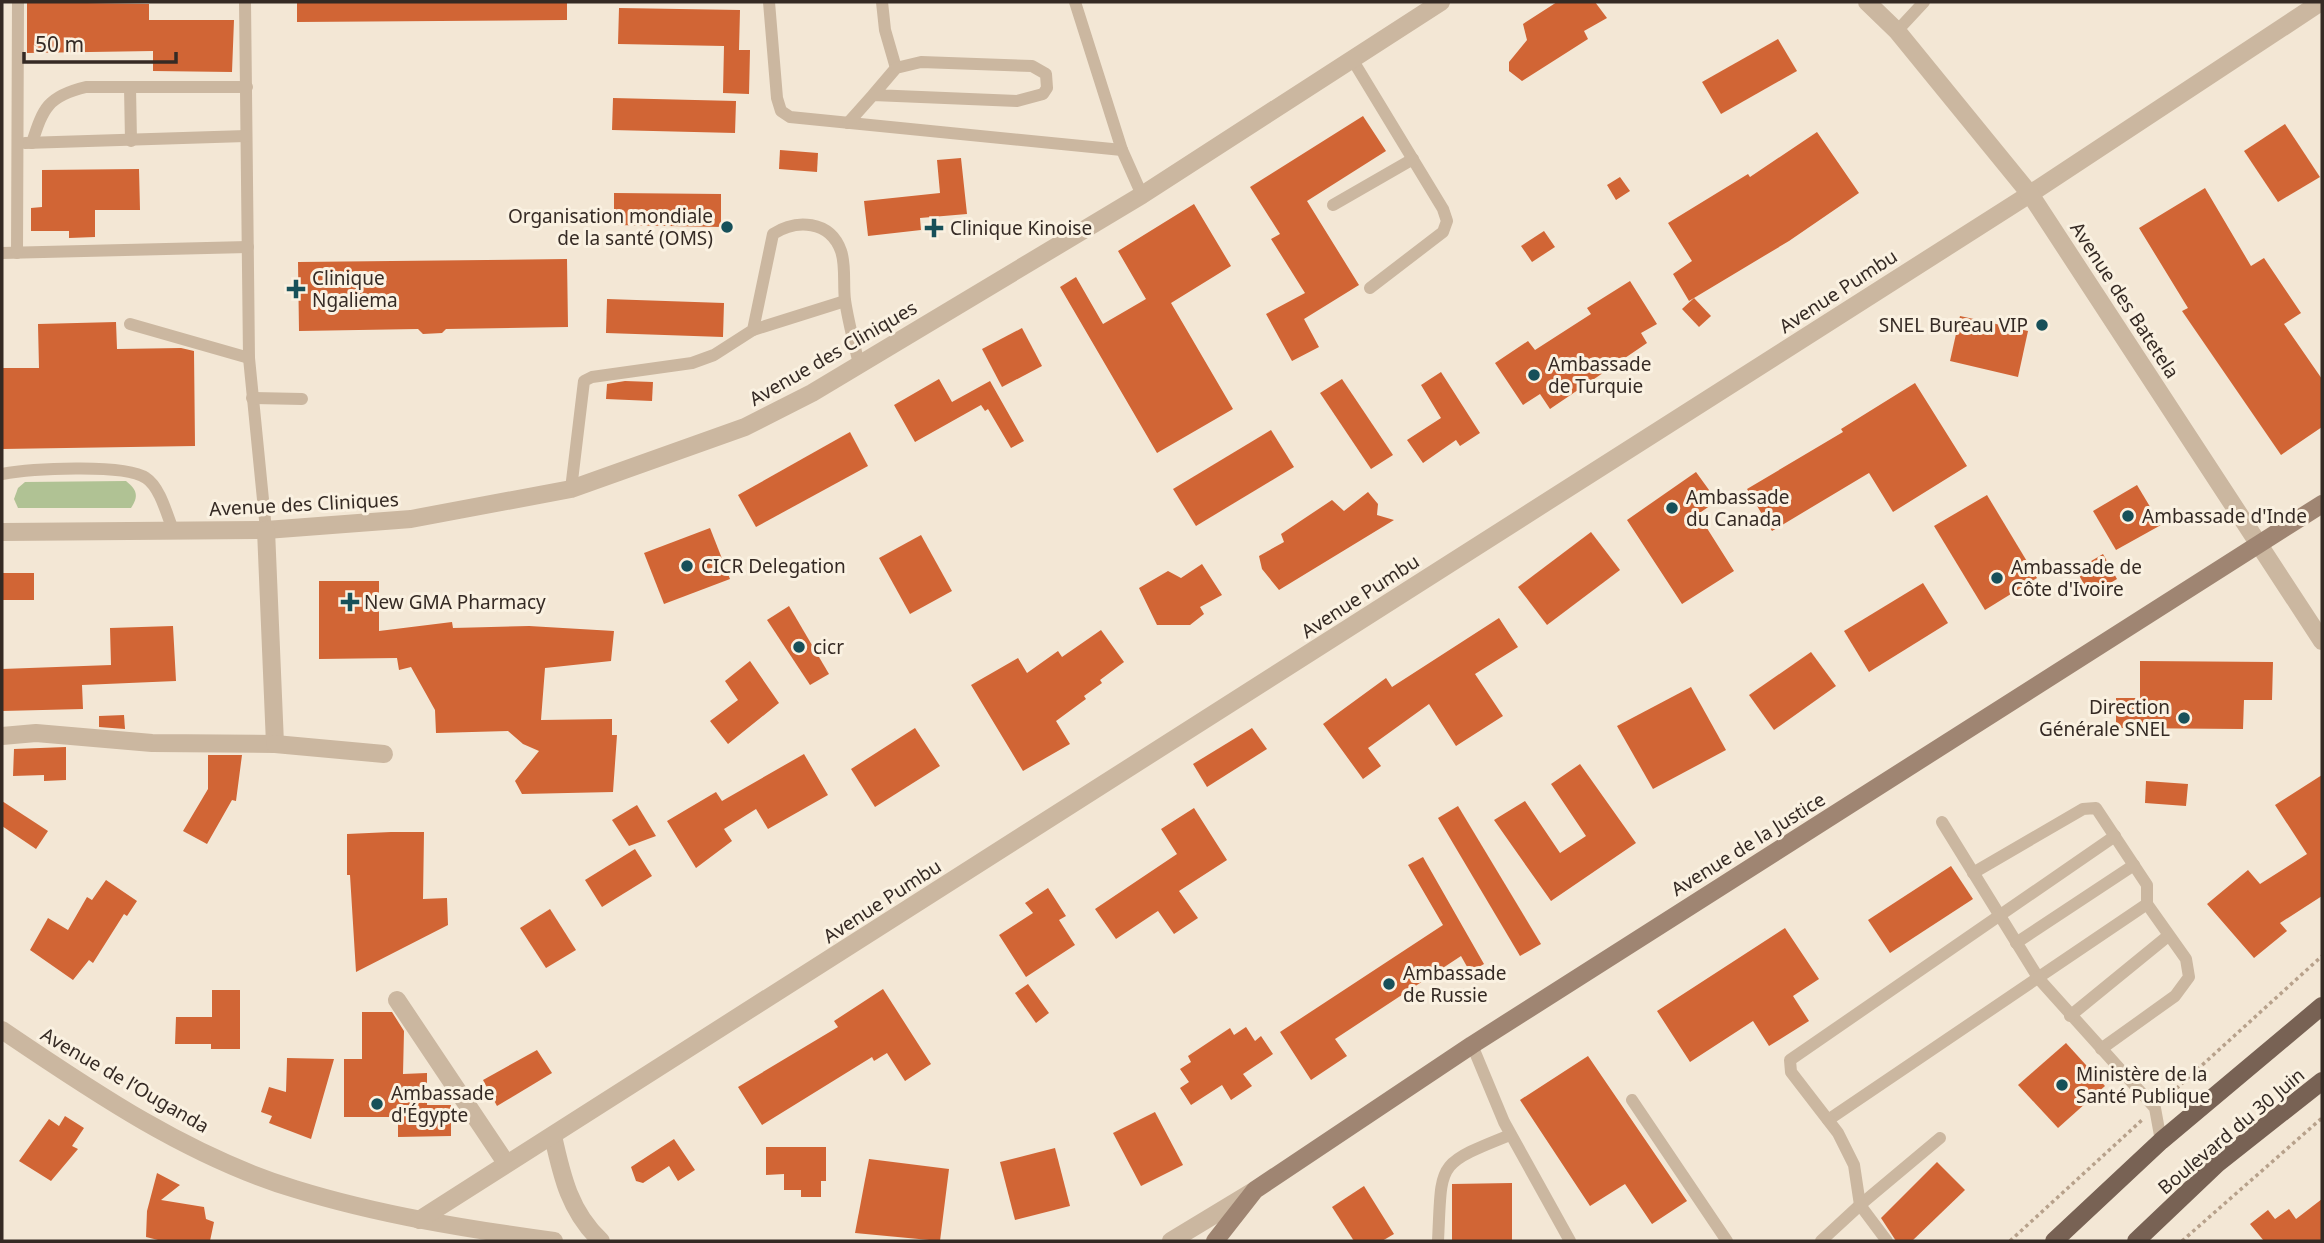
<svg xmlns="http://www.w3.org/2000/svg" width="2324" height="1243" font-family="'Noto Sans',sans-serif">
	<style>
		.green { fill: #b0c294 }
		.building { fill: #d16535 }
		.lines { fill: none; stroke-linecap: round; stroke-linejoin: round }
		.path { stroke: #b7a18b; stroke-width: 3.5; stroke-dasharray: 3.5 3.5; stroke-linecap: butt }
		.service { stroke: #cbb7a0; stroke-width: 12 }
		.minor { stroke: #cbb7a0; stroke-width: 18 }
		.tertiary { stroke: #cbb7a0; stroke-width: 18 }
		.secondary { stroke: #9f8572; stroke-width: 18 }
		.primary { stroke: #786254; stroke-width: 18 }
		.poi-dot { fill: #175059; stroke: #faf1e1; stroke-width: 2.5 }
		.labels { text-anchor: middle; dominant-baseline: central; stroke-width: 6; stroke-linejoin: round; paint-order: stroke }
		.poi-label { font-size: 19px; fill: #352a24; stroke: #faf1e1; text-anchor: start }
		.street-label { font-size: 19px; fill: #352a24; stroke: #faf1e1 }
	</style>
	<rect width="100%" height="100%" fill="#f3e7d5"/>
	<path class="green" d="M 126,481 C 137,490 139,496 131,508 L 18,508 L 14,499 L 18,488 L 25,482 Z"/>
	<g class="building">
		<polygon points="27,2 149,4 149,20 234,20 232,72 153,71 153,51 27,53"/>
		<polygon points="297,2 567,2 567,20 297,22"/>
		<polygon points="1557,2 1595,2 1607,18 1584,31 1588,39 1522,81 1509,71 1509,62 1527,40 1523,24"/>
		<polygon points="619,8 740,10 739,50 750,50 749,94 723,93 724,46 618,44"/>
		<polygon points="1778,39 1797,71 1721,114 1702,82"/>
		<polygon points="613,98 736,101 735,133 612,130"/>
		<polygon points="1363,116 1386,151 1307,201 1359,285 1304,319 1319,347 1292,361 1266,314 1305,293 1271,239 1280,234 1250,187"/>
		<polygon points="2285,124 2320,177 2278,202 2244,151"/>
		<polygon points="1817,132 1859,193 1789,241 1689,301 1673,274 1692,261 1668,223 1748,174 1750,177"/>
		<polygon points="780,150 818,153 817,172 779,169"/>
		<polygon points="961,158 967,214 920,218 921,230 868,236 864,201 940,193 937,160"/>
		<polygon points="139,169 140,210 95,210 95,237 69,238 69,231 31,231 31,208 42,207 42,170"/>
		<polygon points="1620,177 1630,191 1616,200 1607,185"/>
		<polygon points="2205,188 2251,266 2264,258 2301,313 2284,324 2322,379 2322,427 2281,455 2182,311 2188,308 2139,228"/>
		<polygon points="614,193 721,194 721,227 614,225"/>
		<polygon points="1194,204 1231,266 1171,303 1233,409 1157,453 1060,287 1076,277 1103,324 1146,299 1118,251"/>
		<polygon points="1544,231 1555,247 1532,262 1521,246"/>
		<polygon points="567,259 568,327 446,329 442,333 423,334 418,329 299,331 298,262"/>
		<polygon points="1630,281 1657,324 1641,333 1647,343 1550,409 1540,394 1523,405 1495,363 1528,341 1535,350 1591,314 1587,308"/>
		<polygon points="1694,298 1711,316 1699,327 1682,309"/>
		<polygon points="607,299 724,303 723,337 606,333"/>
		<polygon points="1960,316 2028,331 2018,377 1950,361"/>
		<polygon points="116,322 117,349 181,348 194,351 195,446 2,449 2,368 39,368 38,324"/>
		<polygon points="1022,328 1042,366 1002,387 982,349"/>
		<polygon points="1441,372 1480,433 1460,446 1456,440 1423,463 1407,440 1441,418 1421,385"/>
		<polygon points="939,379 952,402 990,381 1024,441 1011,448 988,409 985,411 981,405 915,442 894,405"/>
		<polygon points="1342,379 1393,455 1371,469 1320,393"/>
		<polygon points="625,381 653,382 652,401 606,399 607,384"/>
		<polygon points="1915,383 1967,466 1893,512 1869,473 1772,531 1747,489 1843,432 1841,429"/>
		<polygon points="1271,430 1294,467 1196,526 1173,489"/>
		<polygon points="850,432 868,466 756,527 738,495"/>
		<polygon points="1696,472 1717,501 1698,514 1734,571 1682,604 1627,520"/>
		<polygon points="2137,485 2161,525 2116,550 2093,511"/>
		<polygon points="1368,492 1378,504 1377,515 1394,520 1279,590 1262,569 1259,556 1284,542 1281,534 1332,500 1344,511"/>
		<polygon points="1987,495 2037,578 1985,610 1934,526"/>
		<polygon points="710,528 730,579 664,604 644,553"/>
		<polygon points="1591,532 1620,570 1547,625 1518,587"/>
		<polygon points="921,535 952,591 910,614 879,558"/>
		<polygon points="2103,554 2117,579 2090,595 2076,570"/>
		<polygon points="1202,564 1222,595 1200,607 1204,614 1190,625 1157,625 1139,588 1168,571 1181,578"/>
		<rect x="2" y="573" width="32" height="27"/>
		<polygon points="319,581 379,581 379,631 452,622 453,628 529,626 614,631 611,661 545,668 541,720 612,719 612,735 617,735 613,792 522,794 515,781 539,751 523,744 508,731 436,733 435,710 411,667 399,670 397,658 319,659"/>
		<polygon points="1923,583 1948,623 1869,672 1844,631"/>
		<polygon points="789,606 829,674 810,685 767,620"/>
		<polygon points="1499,618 1518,647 1475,674 1503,716 1456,746 1429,704 1368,748 1381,766 1363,779 1323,724 1386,678 1392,687"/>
		<polygon points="173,626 176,681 82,685 83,709 2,711 2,669 111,665 110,628"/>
		<polygon points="1101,630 1124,662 1100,680 1102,683 1084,696 1086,699 1056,721 1070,744 1023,771 971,685 1018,658 1027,673 1058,651 1062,657"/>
		<polygon points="1811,652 1836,686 1774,730 1749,695"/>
		<polygon points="750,661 779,703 728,744 710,721 738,700 725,681"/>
		<polygon points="2140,661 2273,662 2272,700 2244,700 2243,729 2116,728 2116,698 2140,698"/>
		<polygon points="1691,687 1726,750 1653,789 1617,726"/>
		<polygon points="124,715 125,729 99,727 99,716"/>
		<polygon points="915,728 940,766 875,807 851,769"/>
		<polygon points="1252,728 1267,749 1207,787 1193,764"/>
		<polygon points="66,747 66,780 44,781 44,775 13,776 14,749"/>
		<polygon points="804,754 828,795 768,829 756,809 724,829 732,841 696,868 667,821 716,792 722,801"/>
		<polygon points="208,755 242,755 236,801 232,800 207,844 183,831 208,789"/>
		<polygon points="1580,764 1636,843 1551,901 1494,820 1525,801 1560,853 1586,836 1551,784"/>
		<polygon points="2322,775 2322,896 2280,923 2287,931 2254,958 2207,904 2248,870 2260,884 2307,854 2275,805"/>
		<polygon points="2146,781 2188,784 2186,806 2145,803"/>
		<polygon points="2,801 48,831 36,849 2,826"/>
		<polygon points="637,805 656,836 629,846 612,820"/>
		<polygon points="1458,806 1541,944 1520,956 1438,818"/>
		<polygon points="1194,808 1227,860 1179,891 1198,918 1174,934 1158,911 1116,939 1095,909 1177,854 1161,829"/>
		<polygon points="391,832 424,832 423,899 447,898 448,925 356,972 350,875 347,875 347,834"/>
		<polygon points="635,849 652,876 602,907 585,880"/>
		<polygon points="1423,857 1484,964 1470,972 1461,956 1335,1039 1347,1056 1311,1080 1280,1032 1443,925 1408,865"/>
		<polygon points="1951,866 1973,899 1890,953 1868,920"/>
		<polygon points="106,880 137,901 127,916 124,914 93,963 89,960 73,980 30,950 48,918 68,930 87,897 92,900"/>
		<polygon points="1048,888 1066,916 1059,920 1075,945 1026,977 999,935 1033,913 1025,903"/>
		<polygon points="550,909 576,950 546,968 520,928"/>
		<polygon points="1785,928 1819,979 1793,996 1809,1021 1769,1046 1753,1021 1690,1062 1657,1011"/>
		<polygon points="1028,984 1049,1013 1036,1023 1015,993"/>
		<polygon points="883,989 931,1064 905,1081 887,1053 874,1061 872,1057 762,1125 738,1087 838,1027 834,1021"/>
		<polygon points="212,990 240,990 240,1049 211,1049 211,1044 175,1044 176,1017 212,1017"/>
		<polygon points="362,1012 392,1012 404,1031 403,1074 427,1073 427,1105 451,1105 451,1136 398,1137 398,1117 344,1117 344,1059 362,1059"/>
		<polygon points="1246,1027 1255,1041 1261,1036 1273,1054 1243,1074 1252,1086 1231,1100 1222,1085 1191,1105 1180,1088 1189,1082 1180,1069 1191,1062 1188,1056 1230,1028 1234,1035"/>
		<polygon points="2066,1043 2105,1086 2058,1128 2018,1085"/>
		<polygon points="537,1050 552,1073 497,1106 483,1080"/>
		<polygon points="1588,1056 1687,1201 1652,1224 1625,1184 1590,1206 1520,1100"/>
		<polygon points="287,1058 334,1059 311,1139 269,1123 272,1116 261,1112 269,1087 286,1092"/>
		<polygon points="1155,1112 1183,1165 1141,1186 1113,1133"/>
		<polygon points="65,1116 84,1128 72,1146 78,1149 51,1181 19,1161 49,1119 59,1126"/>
		<polygon points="674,1139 695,1170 678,1181 669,1166 643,1183 636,1181 631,1167"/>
		<polygon points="766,1147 826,1147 826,1181 821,1181 821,1197 801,1197 801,1190 784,1190 784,1174 766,1175"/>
		<polygon points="1055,1148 1070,1206 1015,1220 1000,1162"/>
		<polygon points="869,1159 949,1169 940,1241 855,1233"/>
		<polygon points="1937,1162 1965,1190 1912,1241 1896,1241 1881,1218"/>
		<polygon points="157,1173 180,1185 161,1200 204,1207 206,1219 214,1222 210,1241 162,1241 146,1237 147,1211"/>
		<polygon points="1512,1183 1512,1241 1452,1241 1452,1184"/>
		<polygon points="1364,1186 1394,1234 1382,1241 1354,1241 1332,1207"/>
		<polygon points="2322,1199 2322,1241 2264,1241 2250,1224 2268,1210 2275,1219 2289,1209 2296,1219"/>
	</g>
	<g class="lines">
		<g class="path">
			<polyline points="2166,1098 2322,956"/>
			<polyline points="2010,1241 2142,1120"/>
			<polyline points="2182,1241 2322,1118"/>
		</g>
		<g class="service">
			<polyline points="245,2 249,358 266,530"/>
			<polyline points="769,2 777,98 781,111 790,117 1122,150"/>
			<polyline points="882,2 885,30 896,68"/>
			<polyline points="1075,2 1122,150 1142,195"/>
			<polyline points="1897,31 1924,2"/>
			<polyline points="1352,59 1443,209 1447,221 1443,232 1370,288"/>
			<polyline points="130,87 131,141"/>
			<polyline points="848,123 873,95 1017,101 1043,94 1047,88 1046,74 1032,66 921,62 896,68 873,95"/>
			<polyline points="25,143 246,136"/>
			<path d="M 32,143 C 43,108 48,96 86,87 L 247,87"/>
			<polyline points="1333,205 1413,159"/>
			<polyline points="2,253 248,247"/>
			<polyline points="17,253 18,2"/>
			<polyline points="130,324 249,358"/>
			<polyline points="753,330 845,301"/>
			<polyline points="252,398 302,399"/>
			<path d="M 2,474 C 29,469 124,463 146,478 C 160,487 167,515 173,530"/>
			<path d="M 571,489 L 584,381 L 592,377 L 692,363 L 714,355 L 753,330 L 773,234 C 796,219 830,220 841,251 C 846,265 843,285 845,300 C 848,321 854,343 859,364"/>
			<polyline points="1942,822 2039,979 2155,1108 2161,1141"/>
			<polyline points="2016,943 2134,865"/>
			<polyline points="2070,1016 2168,936"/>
			<polyline points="1472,1045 1504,1122 1570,1241"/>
			<polyline points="2101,1049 2175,996 2189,977 2186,959 2147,904"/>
			<polyline points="1632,1100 1727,1241"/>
			<polyline points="1828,1120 2147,904 2147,885 2096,808 2083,809 1973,873"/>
			<path d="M 1438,1241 C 1442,1162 1435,1165 1510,1135"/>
			<polyline points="1821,1241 1860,1205 1940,1138"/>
			<polyline points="1887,1241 1860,1205 1854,1165 1838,1133 1791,1072 1790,1060 2115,836"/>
		</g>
		<g class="minor">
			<polyline points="2,532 266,530 411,519 571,489 745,427 812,393 1142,195 1441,2"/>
			<polyline points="2,736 36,733 152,743 275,744 266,530"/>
			<polyline points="275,744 384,754"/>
			<polyline points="397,1000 506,1163"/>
			<path d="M 2,1030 C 92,1091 189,1157 295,1189 C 379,1215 467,1229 554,1241"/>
			<path d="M 553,1136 C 562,1177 570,1212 601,1241"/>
			<polyline points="419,1220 2030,194 2321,2"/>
			<polyline points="1171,1241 1252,1192"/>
		</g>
		<polyline class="tertiary" points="1867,2 1897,31 2030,194 2322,641"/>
		<polyline class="secondary" points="1215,1241 1255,1190 1472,1045 2322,504"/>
		<g class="primary">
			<polyline points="2054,1241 2161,1141 2322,1006"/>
			<polyline points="2136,1241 2217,1164 2322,1081"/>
		</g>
	</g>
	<g class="poi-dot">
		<circle cx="727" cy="227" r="7"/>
		<path d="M930.5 217.5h7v7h7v7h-7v7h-7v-7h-7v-7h7z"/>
		<path d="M292.5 278.5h7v7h7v7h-7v7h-7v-7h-7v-7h7z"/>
		<circle cx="2042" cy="325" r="7"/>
		<circle cx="1534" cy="375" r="7"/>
		<circle cx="1672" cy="508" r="7"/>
		<circle cx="2128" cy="516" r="7"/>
		<circle cx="687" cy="566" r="7"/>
		<circle cx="1997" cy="578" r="7"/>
		<path d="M346.5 591.5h7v7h7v7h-7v7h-7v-7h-7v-7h7z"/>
		<circle cx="799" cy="647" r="7"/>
		<circle cx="2184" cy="718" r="7"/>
		<circle cx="1389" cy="984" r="7"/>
		<circle cx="2062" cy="1085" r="7"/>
		<circle cx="377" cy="1104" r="7"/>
	</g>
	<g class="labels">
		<g class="poi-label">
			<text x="713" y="216" text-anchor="end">Organisation mondiale<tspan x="713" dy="22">de la santé (OMS)</tspan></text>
			<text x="950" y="228">Clinique Kinoise</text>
			<text x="312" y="278">Clinique<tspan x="312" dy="22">Ngaliema</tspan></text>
			<text x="2028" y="325" text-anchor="end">SNEL Bureau VIP</text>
			<text x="1548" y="364">Ambassade<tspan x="1548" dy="22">de Turquie</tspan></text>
			<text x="1686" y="497">Ambassade<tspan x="1686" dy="22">du Canada</tspan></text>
			<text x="2142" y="516">Ambassade d'Inde</text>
			<text x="701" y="566">CICR Delegation</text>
			<text x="2011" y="567">Ambassade de<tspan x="2011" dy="22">Côte d'Ivoire</tspan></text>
			<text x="364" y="602">New GMA Pharmacy</text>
			<text x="813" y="647">cicr</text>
			<text x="2170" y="707" text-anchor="end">Direction<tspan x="2170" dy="22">Générale SNEL</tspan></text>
			<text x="1403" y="973">Ambassade<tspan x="1403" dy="22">de Russie</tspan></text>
			<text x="2076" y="1074">Ministère de la<tspan x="2076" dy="22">Santé Publique</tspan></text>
			<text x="391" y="1093">Ambassade<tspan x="391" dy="22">d'Égypte</tspan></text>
		</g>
		<g class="street-label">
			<text transform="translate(1838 291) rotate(-33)">Avenue Pumbu</text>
			<text transform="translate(2125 300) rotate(57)">Avenue des Batetela</text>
			<text transform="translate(833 353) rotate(-30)">Avenue des Cliniques</text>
			<text transform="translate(304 504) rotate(-3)">Avenue des Cliniques</text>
			<text transform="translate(1360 596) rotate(-33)">Avenue Pumbu</text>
			<text transform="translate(1748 844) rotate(-32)">Avenue de la Justice</text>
			<text transform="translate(882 901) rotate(-33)">Avenue Pumbu</text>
			<text transform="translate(125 1080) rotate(30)">Avenue de l’Ouganda</text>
			<text transform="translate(2231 1131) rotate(-40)">Boulevard du 30 Juin</text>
		</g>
	</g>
	<rect width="2324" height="1243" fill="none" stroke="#352a24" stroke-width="7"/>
	<path d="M24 52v10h152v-10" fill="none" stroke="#352a24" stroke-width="3.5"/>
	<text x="35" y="52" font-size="21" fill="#352a24" stroke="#faf1e1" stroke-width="5" paint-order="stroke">50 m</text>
</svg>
